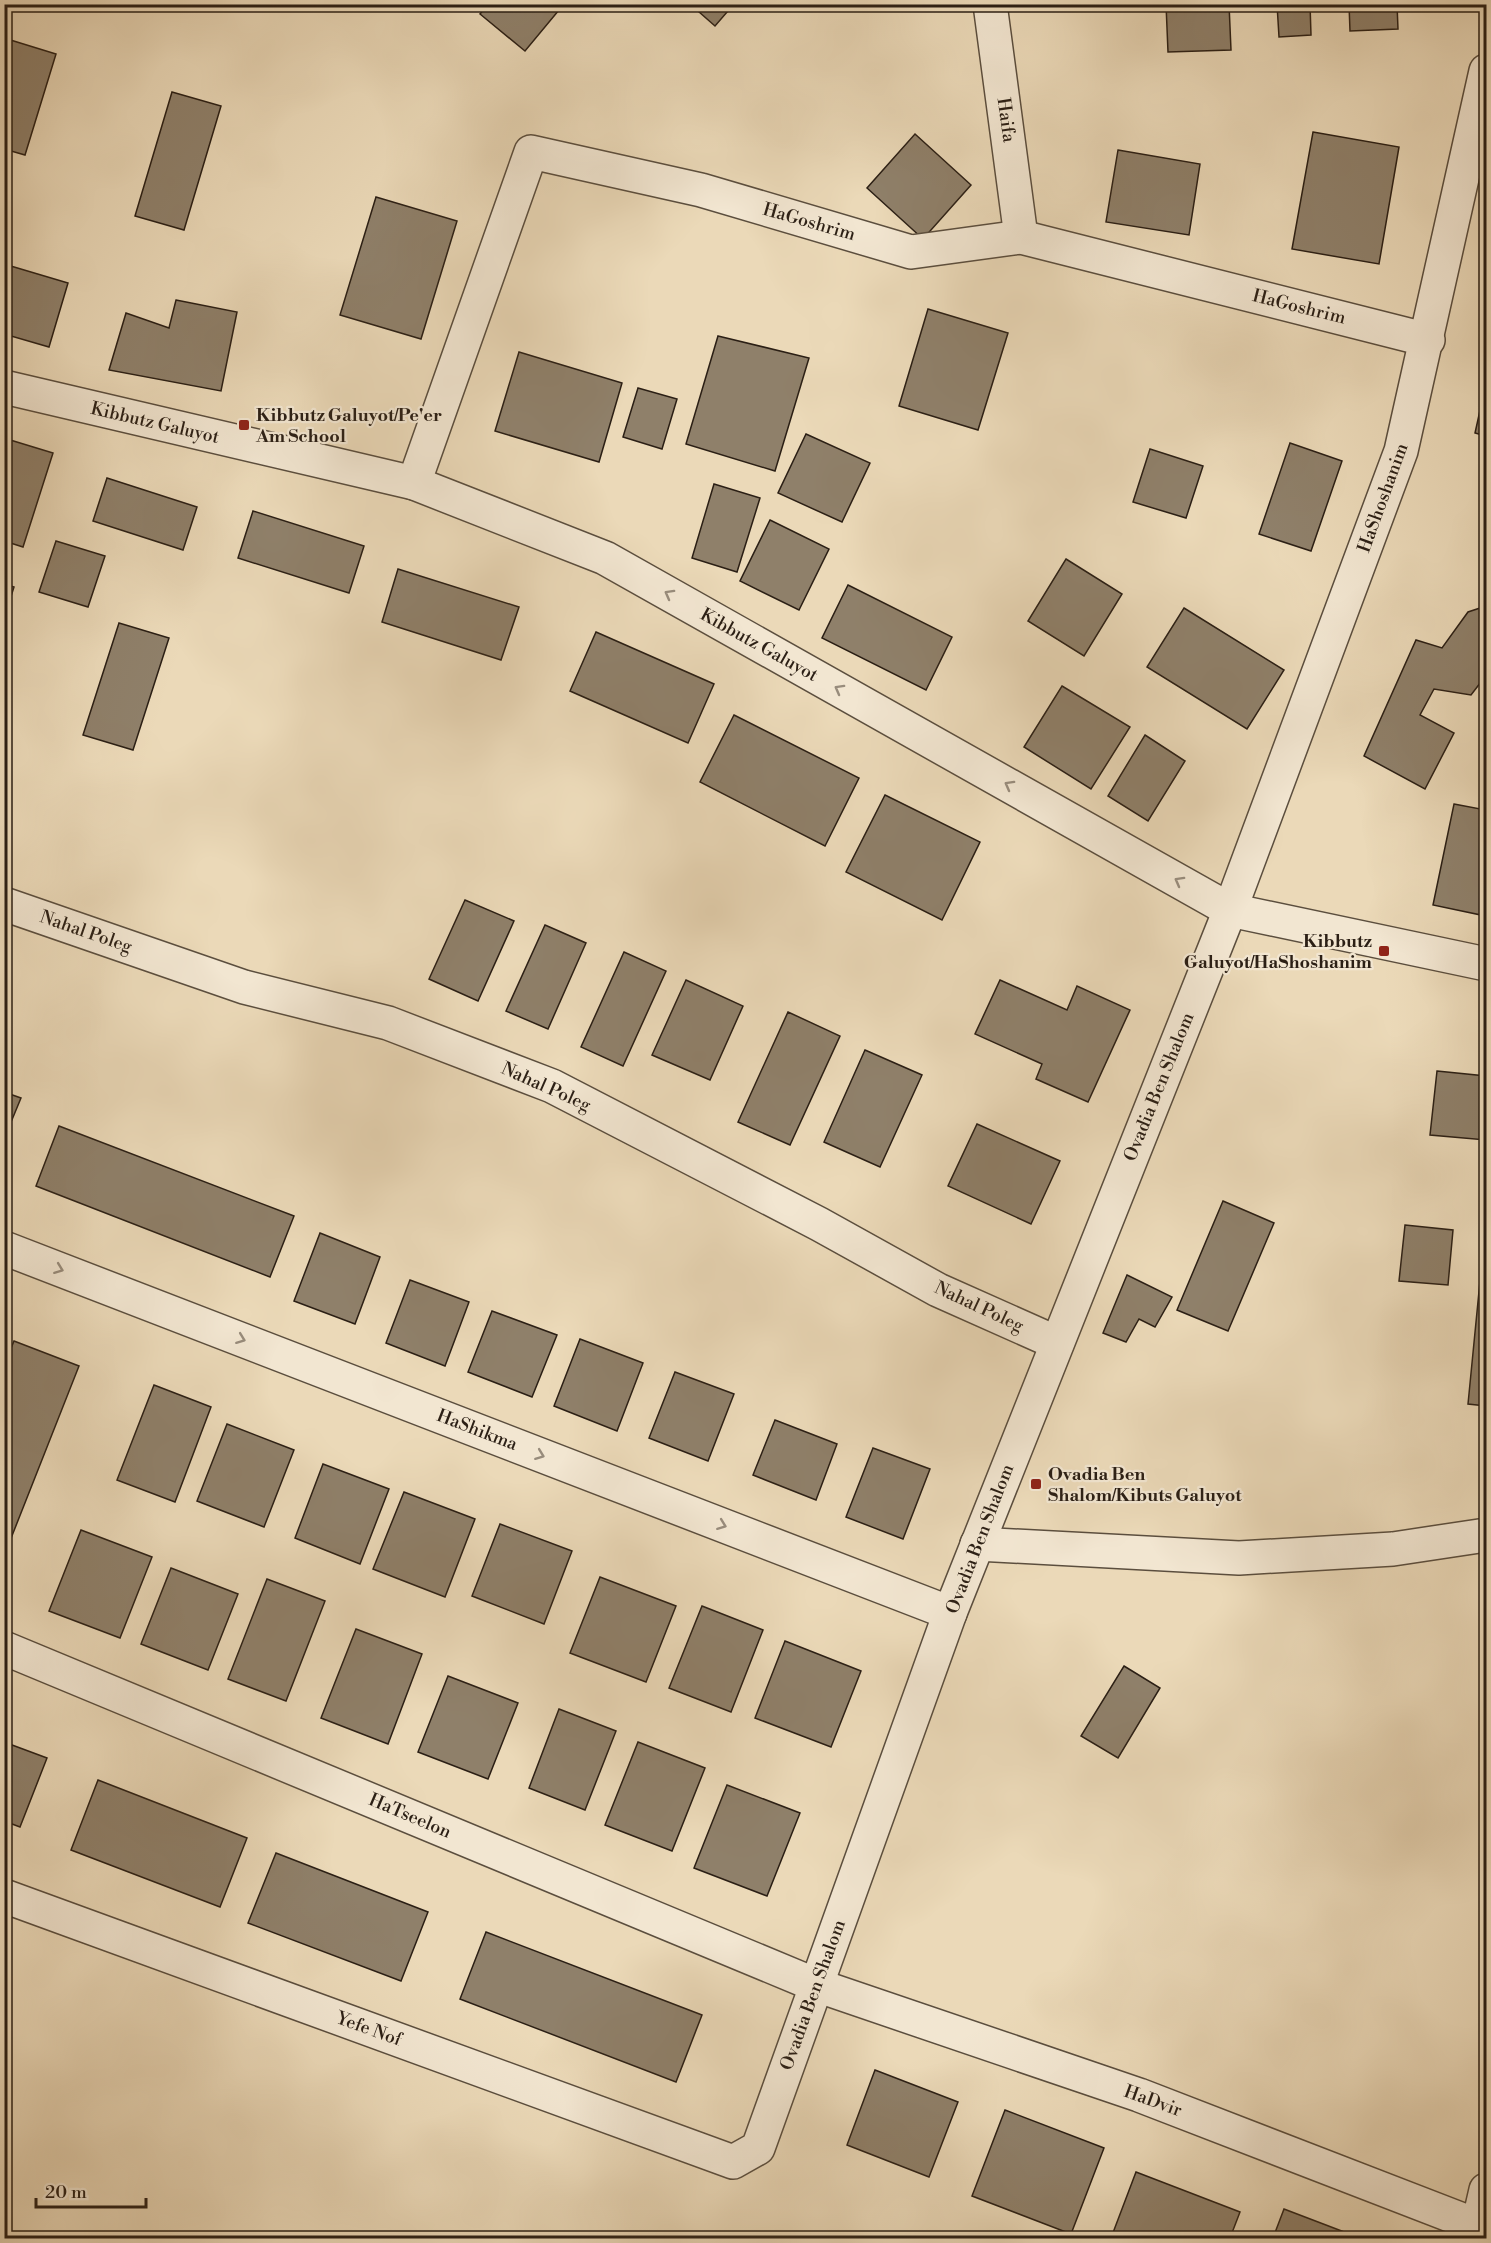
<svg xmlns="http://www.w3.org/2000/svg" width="1491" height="2243" font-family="'Libre Bodoni',serif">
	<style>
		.building { fill: #8f806a; stroke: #2b1f15; stroke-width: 1.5 }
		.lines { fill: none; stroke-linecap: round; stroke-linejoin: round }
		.minor-casing { stroke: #5b4e3e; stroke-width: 36 }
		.minor { stroke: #f2e6d1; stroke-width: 33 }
		.oneway { stroke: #988c7c }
		.poi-dot { fill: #8f2418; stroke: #f2e6d1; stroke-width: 2 }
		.labels { text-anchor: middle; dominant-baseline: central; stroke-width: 4.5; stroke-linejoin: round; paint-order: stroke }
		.street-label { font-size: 18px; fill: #2b1f15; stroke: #f2e6d1 }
		.poi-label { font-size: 18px; font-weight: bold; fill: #2b1f15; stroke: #f2e6d1; text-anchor: start }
	</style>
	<rect width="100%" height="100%" fill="#ebd9b8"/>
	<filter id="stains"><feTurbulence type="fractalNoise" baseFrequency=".00333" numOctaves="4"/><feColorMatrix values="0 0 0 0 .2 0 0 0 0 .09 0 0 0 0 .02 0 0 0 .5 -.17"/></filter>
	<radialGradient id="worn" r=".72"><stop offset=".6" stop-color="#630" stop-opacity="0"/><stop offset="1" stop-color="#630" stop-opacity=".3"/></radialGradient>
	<g class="building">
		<polygon points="488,4 564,4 525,51 480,14"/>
		<polygon points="690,4 734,4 715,26"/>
		<polygon points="1166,4 1229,4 1231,50 1168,52"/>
		<polygon points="1277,4 1310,4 1311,35 1279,37"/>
		<polygon points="1349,4 1397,4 1398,29 1350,31"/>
		<polygon points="4,38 56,54 25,155 4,149"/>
		<polygon points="172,92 221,106 184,230 135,216"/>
		<polygon points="1313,132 1399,147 1379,264 1292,249"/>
		<polygon points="915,134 971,185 923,239 867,188"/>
		<polygon points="1118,150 1200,164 1189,235 1106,222"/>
		<polygon points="376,197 457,221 421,339 340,315"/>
		<polygon points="4,264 68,283 49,347 4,334"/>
		<polygon points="176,300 237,312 221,391 109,370 126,313 169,328"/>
		<polygon points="928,309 1008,333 978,430 899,406"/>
		<polygon points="718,336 809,358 775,471 686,444"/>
		<polygon points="519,352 622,383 599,462 495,431"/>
		<polygon points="638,388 677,399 662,449 623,437"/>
		<polygon points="1483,397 1486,397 1486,436 1475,433"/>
		<polygon points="806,434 870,463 842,522 778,493"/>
		<polygon points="7,439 53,453 23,547 4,541 4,447"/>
		<polygon points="1290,443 1342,461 1311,551 1259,534"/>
		<polygon points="1150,449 1203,466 1186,518 1133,502"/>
		<polygon points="107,478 197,507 183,550 93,521"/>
		<polygon points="714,484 760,498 737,572 692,558"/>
		<polygon points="253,511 364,546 349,593 238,558"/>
		<polygon points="770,520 829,549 799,610 740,581"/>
		<polygon points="56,541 105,556 88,607 39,592"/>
		<polygon points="1066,559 1122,594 1084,656 1028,621"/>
		<polygon points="398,569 519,607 501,660 382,622"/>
		<polygon points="4,584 14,587 4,618"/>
		<polygon points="848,585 952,637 926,690 822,638"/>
		<polygon points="1486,606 1486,684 1481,682 1471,695 1434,689 1420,715 1454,733 1425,789 1364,756 1416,640 1442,648 1468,612"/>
		<polygon points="1184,608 1284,670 1247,729 1147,667"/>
		<polygon points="119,623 169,638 133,750 83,735"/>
		<polygon points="596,632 714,684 688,743 570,691"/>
		<polygon points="1062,686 1130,727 1091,789 1024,747"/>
		<polygon points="734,715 859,778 825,846 700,782"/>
		<polygon points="1145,735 1185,761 1148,821 1108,796"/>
		<polygon points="885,795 980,842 942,920 846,872"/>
		<polygon points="1454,804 1486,810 1486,890 1481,915 1433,905"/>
		<polygon points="465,900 514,921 478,1001 429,979"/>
		<polygon points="545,925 586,943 548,1029 506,1011"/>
		<polygon points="624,952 666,971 623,1066 581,1047"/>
		<polygon points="686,980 743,1006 710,1080 652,1055"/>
		<polygon points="1000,980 1067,1010 1077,986 1130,1010 1088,1102 1036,1079 1042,1064 975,1034"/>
		<polygon points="788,1012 840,1036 790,1145 738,1122"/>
		<polygon points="865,1050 922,1075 880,1167 824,1142"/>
		<polygon points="1437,1071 1486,1076 1486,1140 1430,1135"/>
		<polygon points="4,1092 21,1098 4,1139"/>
		<polygon points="977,1124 1060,1161 1031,1224 948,1186"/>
		<polygon points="59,1126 294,1216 270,1277 36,1186"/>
		<polygon points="1223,1201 1274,1223 1228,1331 1177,1310"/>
		<polygon points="1405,1225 1453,1230 1448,1285 1399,1281"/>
		<polygon points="1485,1230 1486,1230 1486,1406 1468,1404"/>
		<polygon points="320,1233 380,1257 355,1324 294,1301"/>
		<polygon points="1127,1275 1172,1297 1155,1327 1139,1319 1126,1342 1103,1333"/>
		<polygon points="410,1280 469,1302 445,1366 386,1343"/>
		<polygon points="492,1311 557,1335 532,1397 468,1372"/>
		<polygon points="580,1339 643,1363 617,1431 554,1406"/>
		<polygon points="14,1341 79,1366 4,1556 4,1365"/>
		<polygon points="675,1372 734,1394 708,1461 649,1438"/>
		<polygon points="154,1385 211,1407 175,1502 117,1480"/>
		<polygon points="775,1420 837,1444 816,1500 753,1475"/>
		<polygon points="227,1424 294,1450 264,1527 197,1501"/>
		<polygon points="873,1448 930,1469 903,1539 846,1517"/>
		<polygon points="323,1464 389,1489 360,1564 295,1538"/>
		<polygon points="404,1492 475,1519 445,1597 373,1569"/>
		<polygon points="500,1524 572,1551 544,1624 472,1596"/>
		<polygon points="81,1530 152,1557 120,1638 49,1611"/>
		<polygon points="171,1568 238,1594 208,1670 141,1644"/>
		<polygon points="600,1577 676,1606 646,1682 570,1653"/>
		<polygon points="267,1579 325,1601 286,1701 228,1679"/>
		<polygon points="702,1606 763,1630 731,1712 669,1688"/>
		<polygon points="356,1629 422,1654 388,1744 321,1718"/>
		<polygon points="785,1641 861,1671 831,1747 755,1718"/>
		<polygon points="1124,1666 1160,1688 1118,1758 1081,1736"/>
		<polygon points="448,1676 518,1703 488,1779 418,1752"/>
		<polygon points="559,1709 616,1731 585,1810 529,1788"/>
		<polygon points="4,1742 47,1758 20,1827 4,1821"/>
		<polygon points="638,1742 705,1768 672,1851 605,1825"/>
		<polygon points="98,1780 247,1838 220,1907 71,1850"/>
		<polygon points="727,1785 800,1813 767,1896 694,1868"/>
		<polygon points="276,1853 428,1912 401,1981 248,1923"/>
		<polygon points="486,1932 702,2015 676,2082 460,1999"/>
		<polygon points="875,2070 958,2102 929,2177 847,2145"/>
		<polygon points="1005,2110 1104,2148 1071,2234 972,2196"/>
		<polygon points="1136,2172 1240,2212 1230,2238 1111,2238"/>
		<polygon points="1284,2209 1360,2238 1273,2238"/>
	</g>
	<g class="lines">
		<g class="minor-casing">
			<g id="minor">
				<polyline points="990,4 1021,237"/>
				<polyline points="4,387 414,483 605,558 1230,910 1486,964"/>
				<polyline points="414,483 531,152 701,190 911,252 1021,237 1428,340"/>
				<polyline points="4,904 244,987 388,1023 552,1086 819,1224 938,1290 1057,1343"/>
				<polyline points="4,1248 950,1613"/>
				<polyline points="977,1544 1239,1558 1393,1549 1486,1535"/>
				<polyline points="4,1648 816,1985 1139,2095 1486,2229"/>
				<polyline points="4,1896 733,2162 758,2148 950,1613 1230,910 1401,451 1486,71"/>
				<polyline points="1478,2225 1486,2190"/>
			</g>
		</g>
		<use href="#minor" class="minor"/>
	</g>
	<defs><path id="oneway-chevron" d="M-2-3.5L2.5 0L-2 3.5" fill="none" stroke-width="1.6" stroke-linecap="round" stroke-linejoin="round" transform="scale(1.5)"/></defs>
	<g class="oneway">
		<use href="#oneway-chevron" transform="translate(669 594) rotate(-151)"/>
		<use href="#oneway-chevron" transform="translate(839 689) rotate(-151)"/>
		<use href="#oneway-chevron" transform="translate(1009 785) rotate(-151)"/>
		<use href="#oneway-chevron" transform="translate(1179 881) rotate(-151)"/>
		<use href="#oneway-chevron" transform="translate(59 1269) rotate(21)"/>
		<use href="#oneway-chevron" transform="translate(241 1339) rotate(21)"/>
		<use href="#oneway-chevron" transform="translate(540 1455) rotate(21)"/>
		<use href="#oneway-chevron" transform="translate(722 1525) rotate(21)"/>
	</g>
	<g class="poi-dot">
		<rect x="238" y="419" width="12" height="12" rx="3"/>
		<rect x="1378" y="945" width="12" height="12" rx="3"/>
		<rect x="1030" y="1478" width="12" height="12" rx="3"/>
	</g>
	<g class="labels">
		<g class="street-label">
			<text transform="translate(1006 120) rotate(82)">Haifa</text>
			<text transform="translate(809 222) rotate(16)">HaGoshrim</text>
			<text transform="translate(1299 307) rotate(14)">HaGoshrim</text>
			<text transform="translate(155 423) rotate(13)">Kibbutz Galuyot</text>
			<text transform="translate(1383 498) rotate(-70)">HaShoshanim</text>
			<text transform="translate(759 645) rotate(29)">Kibbutz Galuyot</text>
			<text transform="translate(86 932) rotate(19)">Nahal Poleg</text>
			<text transform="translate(546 1087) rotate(24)">Nahal Poleg</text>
			<text transform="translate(1159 1087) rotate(-68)">Ovadia Ben Shalom</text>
			<text transform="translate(979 1307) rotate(25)">Nahal Poleg</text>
			<text transform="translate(477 1430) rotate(21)">HaShikma</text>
			<text transform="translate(980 1539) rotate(-69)">Ovadia Ben Shalom</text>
			<text transform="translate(410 1816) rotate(23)">HaTseelon</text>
			<text transform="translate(813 1995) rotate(-70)">Ovadia Ben Shalom</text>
			<text transform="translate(369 2029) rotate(20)">Yefe Nof</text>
			<text transform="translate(1153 2101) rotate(20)">HaDvir</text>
		</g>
		<g class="poi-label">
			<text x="256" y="415">Kibbutz Galuyot/Pe'er<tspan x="256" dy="21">Am School</tspan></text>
			<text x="1372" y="941" text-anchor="end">Kibbutz<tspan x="1372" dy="21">Galuyot/HaShoshanim</tspan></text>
			<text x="1048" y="1474">Ovadia Ben<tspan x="1048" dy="21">Shalom/Kibuts Galuyot</tspan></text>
		</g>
	</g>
	<rect width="1491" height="2243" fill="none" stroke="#ebd9b8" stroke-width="24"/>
	<rect x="6" y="6" width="1479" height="2231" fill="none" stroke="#2b1f15" stroke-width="3"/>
	<rect x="12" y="12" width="1467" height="2219" fill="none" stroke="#2b1f15" stroke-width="1.5"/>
	<path d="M36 2198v9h110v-9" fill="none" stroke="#2b1f15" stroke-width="3"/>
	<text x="45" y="2198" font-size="18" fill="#2b1f15" stroke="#f2e6d1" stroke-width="4.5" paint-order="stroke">20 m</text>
	<rect width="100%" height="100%" filter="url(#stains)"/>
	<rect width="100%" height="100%" fill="url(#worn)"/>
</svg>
